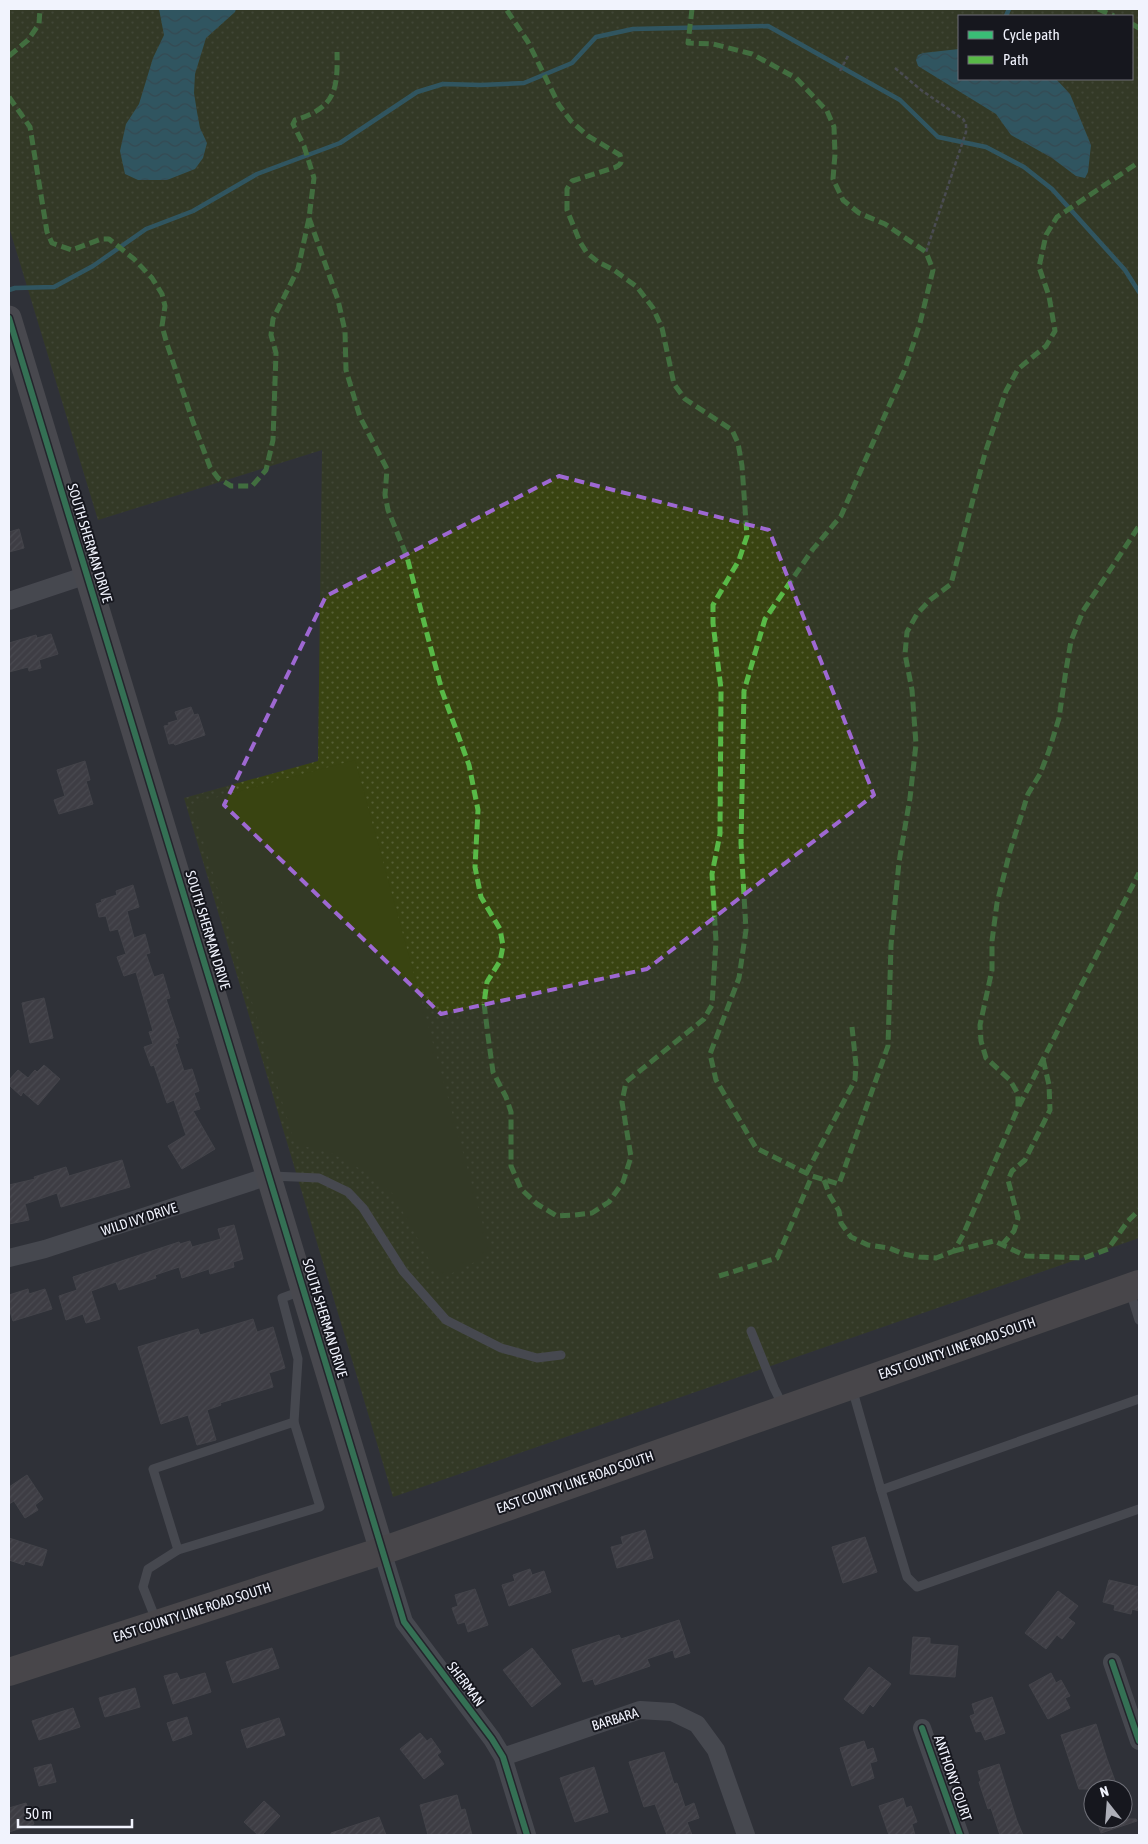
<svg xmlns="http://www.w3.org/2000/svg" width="1148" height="1844" font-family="'Asap Condensed',sans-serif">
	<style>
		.grass { fill: url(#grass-dots); fill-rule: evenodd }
		.park { fill: #394411 }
		.water { fill: url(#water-waves) }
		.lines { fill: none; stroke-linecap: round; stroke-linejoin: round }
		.stream { stroke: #328291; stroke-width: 4.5 }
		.building { fill: url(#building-hatch); stroke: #5b595e }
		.path { stroke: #696a6f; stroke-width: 2.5; stroke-dasharray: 4 2.5; stroke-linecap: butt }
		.lane { stroke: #63656c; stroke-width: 9 }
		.street { stroke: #63656c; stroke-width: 18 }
		.secondary { stroke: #676568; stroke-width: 25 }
		.primary { stroke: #66615f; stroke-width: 28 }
		.quiet { stroke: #58b947; stroke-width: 5; stroke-dasharray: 10 5; stroke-linecap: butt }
		.cycleway-casing { stroke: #16171e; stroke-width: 9 }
		.cycleway { stroke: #3abd76; stroke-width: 6 }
		.marked { fill: none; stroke: #9e68d2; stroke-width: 4; stroke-dasharray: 10 6; stroke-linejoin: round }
		.labels { text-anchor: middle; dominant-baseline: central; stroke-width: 4; stroke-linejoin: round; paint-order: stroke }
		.street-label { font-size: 14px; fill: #f1f3fd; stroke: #16171e }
	</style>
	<defs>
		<pattern id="grass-dots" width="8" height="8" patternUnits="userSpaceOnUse" patternTransform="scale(1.25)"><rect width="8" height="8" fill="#394411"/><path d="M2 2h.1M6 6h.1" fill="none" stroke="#565f35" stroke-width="1.8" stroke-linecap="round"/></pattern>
		<pattern id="water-waves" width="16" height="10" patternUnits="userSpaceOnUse" patternTransform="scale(1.25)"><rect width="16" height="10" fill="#328291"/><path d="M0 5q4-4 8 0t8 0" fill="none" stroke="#3c6872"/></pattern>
		<pattern id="building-hatch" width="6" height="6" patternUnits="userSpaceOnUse" patternTransform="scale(1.25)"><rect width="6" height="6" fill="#504d53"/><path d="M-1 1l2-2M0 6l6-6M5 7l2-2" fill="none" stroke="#6a676d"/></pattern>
	</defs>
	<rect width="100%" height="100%" fill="#303239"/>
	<path class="grass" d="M 9,9 L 1139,9 L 1139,1238 L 393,1497 L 184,798 L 318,761 L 322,450 L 98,520 L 9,227 ZM 959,16 L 1132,16 L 1132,79 L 959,79 Z"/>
	<polygon class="park" points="355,760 491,1254 440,1279 393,1194 366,1172 331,1153 295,1144 192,804"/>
	<g class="water">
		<polygon points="159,9 236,9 235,12 206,38 195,74 194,93 197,112 200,128 207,143 203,158 195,169 167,180 138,180 125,174 120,151 126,124 139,104 153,58 164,35"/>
		<polygon points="959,49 959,79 1056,79 1070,94 1091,145 1088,172 1085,178 1076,176 1052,158 1011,135 996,114 918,66 916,60 918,55 923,53"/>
	</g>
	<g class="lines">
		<g class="stream">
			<polyline points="1006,16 1009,9"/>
			<polyline points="9,290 15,288 54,287 93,266 146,229 193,211 257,174 340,143 417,92 443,84 481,85 524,83 572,63 596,37 633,29 768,26 900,100 938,137 986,147 1024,167 1052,189 1125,270 1139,292"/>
		</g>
	</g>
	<g class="building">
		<polygon points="19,529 24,548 9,552 9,532"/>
		<polygon points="51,634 58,654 39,660 41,668 29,671 28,667 9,672 9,643 36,635 37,638"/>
		<polygon points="191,707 194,715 198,714 205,735 175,745 174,743 169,744 164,726 169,725 168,723 178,720 175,712"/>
		<polygon points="85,761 90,780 86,781 93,804 59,814 54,800 65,796 57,770"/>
		<polygon points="133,885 139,907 127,911 134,938 145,934 150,953 146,954 154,977 163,974 170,998 166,999 179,1038 176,1038 178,1043 175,1044 184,1071 192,1069 199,1091 194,1093 200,1109 193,1111 215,1149 182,1169 168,1146 186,1135 174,1100 167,1103 154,1065 151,1066 144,1047 153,1044 149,1032 153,1031 136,972 124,976 117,957 126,954 118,929 110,931 106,916 99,917 96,904 102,902 101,900 117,895 116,891"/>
		<polygon points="44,998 53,1038 30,1043 22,1003"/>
		<polygon points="44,1065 60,1079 38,1105 23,1092 21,1096 9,1085 9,1080 18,1070 28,1078 35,1070 37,1072"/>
		<polygon points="122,1160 130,1187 61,1207 57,1193 25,1204 29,1220 9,1224 9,1185 35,1179 34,1177 66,1167 69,1176"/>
		<polygon points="234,1225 243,1259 233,1262 234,1267 210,1274 209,1269 182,1278 179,1267 155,1275 156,1278 119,1290 116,1282 91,1291 100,1319 86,1323 83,1314 66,1320 59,1296 77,1290 73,1277 179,1242 180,1244 190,1241 192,1247 221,1239 218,1229"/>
		<polygon points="28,1289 29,1294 45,1289 52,1309 13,1321 9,1308 9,1295"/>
		<polygon points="253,1319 257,1332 273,1327 285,1368 269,1373 273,1387 220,1403 221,1405 207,1410 216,1440 197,1445 188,1415 161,1424 138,1347 198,1329 200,1335"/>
		<polygon points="27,1475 43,1499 35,1505 38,1510 25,1518 14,1501 9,1504 9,1487"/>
		<polygon points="645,1530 653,1558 617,1568 611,1547 623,1544 621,1537"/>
		<polygon points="865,1537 877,1572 843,1583 832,1547"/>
		<polygon points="9,1538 47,1550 42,1566 25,1561 24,1565 9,1560"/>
		<polygon points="530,1569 532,1575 544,1571 551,1592 509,1606 502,1585 515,1581 513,1575"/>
		<polygon points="1109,1580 1139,1587 1139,1611 1132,1609 1131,1614 1114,1610 1115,1605 1103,1602"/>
		<polygon points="475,1589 488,1625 468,1632 465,1622 458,1624 452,1608 458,1606 455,1595"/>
		<polygon points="1058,1591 1078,1606 1068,1618 1075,1623 1062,1639 1057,1635 1046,1649 1025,1633"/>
		<polygon points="679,1620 690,1653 675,1658 673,1650 647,1659 650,1666 595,1685 593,1679 583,1682 572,1650 619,1635 621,1639"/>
		<polygon points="913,1637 930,1638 930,1644 958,1646 955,1677 910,1674"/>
		<polygon points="272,1648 279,1668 233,1683 226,1662"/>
		<polygon points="532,1648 561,1684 532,1707 503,1670"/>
		<polygon points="869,1667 891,1684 873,1707 870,1704 863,1714 844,1699"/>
		<polygon points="177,1673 180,1680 205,1673 211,1692 173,1704 164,1676"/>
		<polygon points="1051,1673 1056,1683 1061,1680 1070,1696 1065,1698 1070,1708 1048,1719 1029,1685"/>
		<polygon points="135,1688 140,1707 105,1717 99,1698"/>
		<polygon points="992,1697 1005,1733 985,1740 981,1731 976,1732 970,1716 975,1714 972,1704"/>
		<polygon points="73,1708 80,1727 39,1740 32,1721"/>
		<polygon points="187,1717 192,1734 173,1741 167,1723"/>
		<polygon points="279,1718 285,1735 247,1748 241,1730"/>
		<polygon points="1096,1724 1107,1759 1118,1789 1079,1789 1061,1735"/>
		<polygon points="420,1733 427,1741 431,1738 441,1752 437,1755 444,1764 424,1779 400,1749"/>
		<polygon points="864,1741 867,1750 873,1748 877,1761 870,1763 874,1778 852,1786 840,1748"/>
		<polygon points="664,1752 674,1784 677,1783 685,1807 694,1803 699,1818 687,1822 692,1835 667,1835 655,1804 644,1807 629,1762"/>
		<polygon points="51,1764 56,1782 39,1786 34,1768"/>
		<polygon points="999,1764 1017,1821 1023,1835 1000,1835 991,1808 988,1809 979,1782 981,1781 978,1771"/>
		<polygon points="594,1767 608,1812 575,1822 560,1778"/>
		<polygon points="457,1795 461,1810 465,1809 472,1835 428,1835 420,1805"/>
		<polygon points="903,1798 906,1808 911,1806 917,1822 912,1824 915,1835 889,1835 879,1806"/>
		<polygon points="264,1801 280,1816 262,1835 258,1835 244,1822"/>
		<polygon points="26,1803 34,1824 9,1832 9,1808"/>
		<polygon points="379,1817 386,1835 331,1835 331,1833"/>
		<polygon points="1096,1819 1136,1819 1137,1821 1101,1833"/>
	</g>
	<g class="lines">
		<g class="path">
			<polyline points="895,68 921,90 963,119 966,124 966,132 926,252"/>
			<polyline points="840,71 848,56"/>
		</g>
		<g class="lane">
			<polyline points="271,1176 319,1178 348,1192 363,1208 403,1271 446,1320 501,1348 537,1358 561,1355"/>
			<polyline points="1130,1291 1139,1320"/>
			<polyline points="751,1331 774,1388 783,1406"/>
			<polyline points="852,1388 881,1490 1139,1399"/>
			<polyline points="881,1490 907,1577 917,1587 1139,1509"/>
			<polyline points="178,1550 153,1469 294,1422"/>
			<polyline points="156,1620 143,1587 148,1569 178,1550 320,1507 294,1422 298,1359 282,1298 301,1291"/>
		</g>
		<g class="street">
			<polyline points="9,601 87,575"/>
			<polyline points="9,1258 45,1249 269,1176"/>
			<polyline points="382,1551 404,1622 492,1739 503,1757 527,1835"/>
			<polyline points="1112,1662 1139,1741"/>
			<polyline points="922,1728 960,1835"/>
			<polyline points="503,1757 640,1710 672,1712 697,1724 716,1750 746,1835"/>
		</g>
		<polyline class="secondary" points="9,318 382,1551"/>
		<polyline class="primary" points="9,1672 382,1551 1139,1284"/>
		<g class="quiet">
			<polyline points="692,9 688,43 713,44 752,54 796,78 827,111 834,127 835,154 833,179 843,200 859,213 885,224 926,252 933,270 920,323 905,369 841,516 813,549 765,619 744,691 741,843 746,930 739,978 710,1054 716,1080 756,1148 812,1176 839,1184 888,1046 891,945 899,862 910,798 916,744 912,690 905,654 907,632 917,614 930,600 951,584 985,453 1006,391 1018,369 1046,346 1055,331 1049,296 1039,267 1046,235 1057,217 1139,162"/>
			<polyline points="1098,9 1114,16"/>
			<polyline points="1132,24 1139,28"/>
			<polyline points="9,56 28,40 39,24 40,9"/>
			<path d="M 9,97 L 30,127 L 47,232 L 52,243 L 72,250 L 101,239 L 109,239 L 134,259 L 152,278 L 162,294 L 165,306 L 162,326 L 167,344 L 193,422 L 210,467 L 218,478 L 231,486 L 252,486 L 266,470 L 273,440 L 276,353 L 271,335 L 273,319 L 298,269 L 309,218 L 314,178 L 304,146 L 293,124 L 295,120 C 335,108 338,90 337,52"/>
			<path d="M 309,218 L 338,300 L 345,331 L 346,370 L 360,417 L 387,469 L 385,495 L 388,510 L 407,557 L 442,691 L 469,765 L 478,810 L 475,867 L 481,897 L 500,929 L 503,946 L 500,961 L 487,982 L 484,1003 L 488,1036 L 493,1072 L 506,1097 L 511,1112 L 511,1166 L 521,1189 L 537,1204 L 557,1216 L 575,1215 L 592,1213 L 609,1202 L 623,1182 L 631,1157 L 622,1102 L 626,1082 L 704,1019 L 712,1005 L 716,941 L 712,874 L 720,834 L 721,689 L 713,623 L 713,605 L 739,560 L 747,536 L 742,466 L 738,443 L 732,430 L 685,399 L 674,384 L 662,328 L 653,308 L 637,287 L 614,270 L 598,262 L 587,253 L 580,242 L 567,210 L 567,189 L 572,181 L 616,167 C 622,164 622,161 620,155 L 588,136 L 571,121 L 559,105 L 528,42 L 506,9"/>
			<polyline points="1019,1106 1139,873"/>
			<polyline points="806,1174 855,1080 856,1065 852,1027"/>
			<polyline points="824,1180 830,1196 839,1211 841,1223 851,1237 868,1245 889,1248 904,1254 919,1257 936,1258 954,1251 963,1235 1018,1108 1018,1094 1010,1080 986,1058 981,1041 980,1025 992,970 992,941 997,903 1010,851 1028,794 1040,774 1049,751 1059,718 1066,670 1071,641 1083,611 1139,526"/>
			<polyline points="1002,1245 1014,1231 1018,1218 1008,1180 1012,1171 1025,1160 1050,1110 1049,1085 1043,1059"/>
			<polyline points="954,1251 994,1241 1026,1256 1084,1258 1108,1249 1128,1221 1139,1210"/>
			<polyline points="719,1276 777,1258 812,1176"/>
		</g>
		<g class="cycleway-casing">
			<g id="cycleway">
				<polyline points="9,318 404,1622 492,1739 503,1757 527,1835"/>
				<polyline points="1112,1662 1139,1741"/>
				<polyline points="922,1728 960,1835"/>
			</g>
		</g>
		<use href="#cycleway" class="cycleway"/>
	</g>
	<path d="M0 0H1148V1844H0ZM 559,476 L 769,530 L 874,795 L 647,969 L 441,1014 L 224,805 L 326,596 Z" fill="#303239" fill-opacity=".55" fill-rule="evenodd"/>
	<path class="marked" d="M 559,476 L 769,530 L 874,795 L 647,969 L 441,1014 L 224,805 L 326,596 Z"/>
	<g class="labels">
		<g class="street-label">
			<text transform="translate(90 543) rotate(73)">SOUTH SHERMAN DRIVE</text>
			<text transform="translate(208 930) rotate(73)">SOUTH SHERMAN DRIVE</text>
			<text transform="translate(139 1219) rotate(-18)">WILD IVY DRIVE</text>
			<text transform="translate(325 1318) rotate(73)">SOUTH SHERMAN DRIVE</text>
			<text transform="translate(957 1348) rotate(-19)">EAST COUNTY LINE ROAD SOUTH</text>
			<text transform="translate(575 1482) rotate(-19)">EAST COUNTY LINE ROAD SOUTH</text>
			<text transform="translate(192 1612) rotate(-18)">EAST COUNTY LINE ROAD SOUTH</text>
			<text transform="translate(466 1684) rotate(53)">SHERMAN</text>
			<text transform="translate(615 1719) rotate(-17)">BARBARA</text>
			<text transform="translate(953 1778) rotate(71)">ANTHONY COURT</text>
		</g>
	</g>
	<rect width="1148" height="1844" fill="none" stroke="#f1f3fd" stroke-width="20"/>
	<rect x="958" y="15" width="175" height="65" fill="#16171e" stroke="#6e6f77"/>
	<rect x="968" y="31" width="25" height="8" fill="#3abd76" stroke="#6e6f77"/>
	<text x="1003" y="40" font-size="15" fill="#f1f3fd">Cycle path</text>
	<rect x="968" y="56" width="25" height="8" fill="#58b947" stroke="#6e6f77"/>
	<text x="1003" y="65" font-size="15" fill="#f1f3fd">Path</text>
	<g transform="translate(1108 1804) rotate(343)"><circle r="24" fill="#16171e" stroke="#6e6f77"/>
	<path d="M0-4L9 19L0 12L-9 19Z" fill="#adafb8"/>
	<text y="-8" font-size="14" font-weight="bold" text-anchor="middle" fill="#f1f3fd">N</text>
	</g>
	<path d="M18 1819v8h114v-8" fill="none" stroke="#f1f3fd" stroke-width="2.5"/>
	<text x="25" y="1819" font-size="15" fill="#f1f3fd" stroke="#16171e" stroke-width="4" paint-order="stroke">50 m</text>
</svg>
